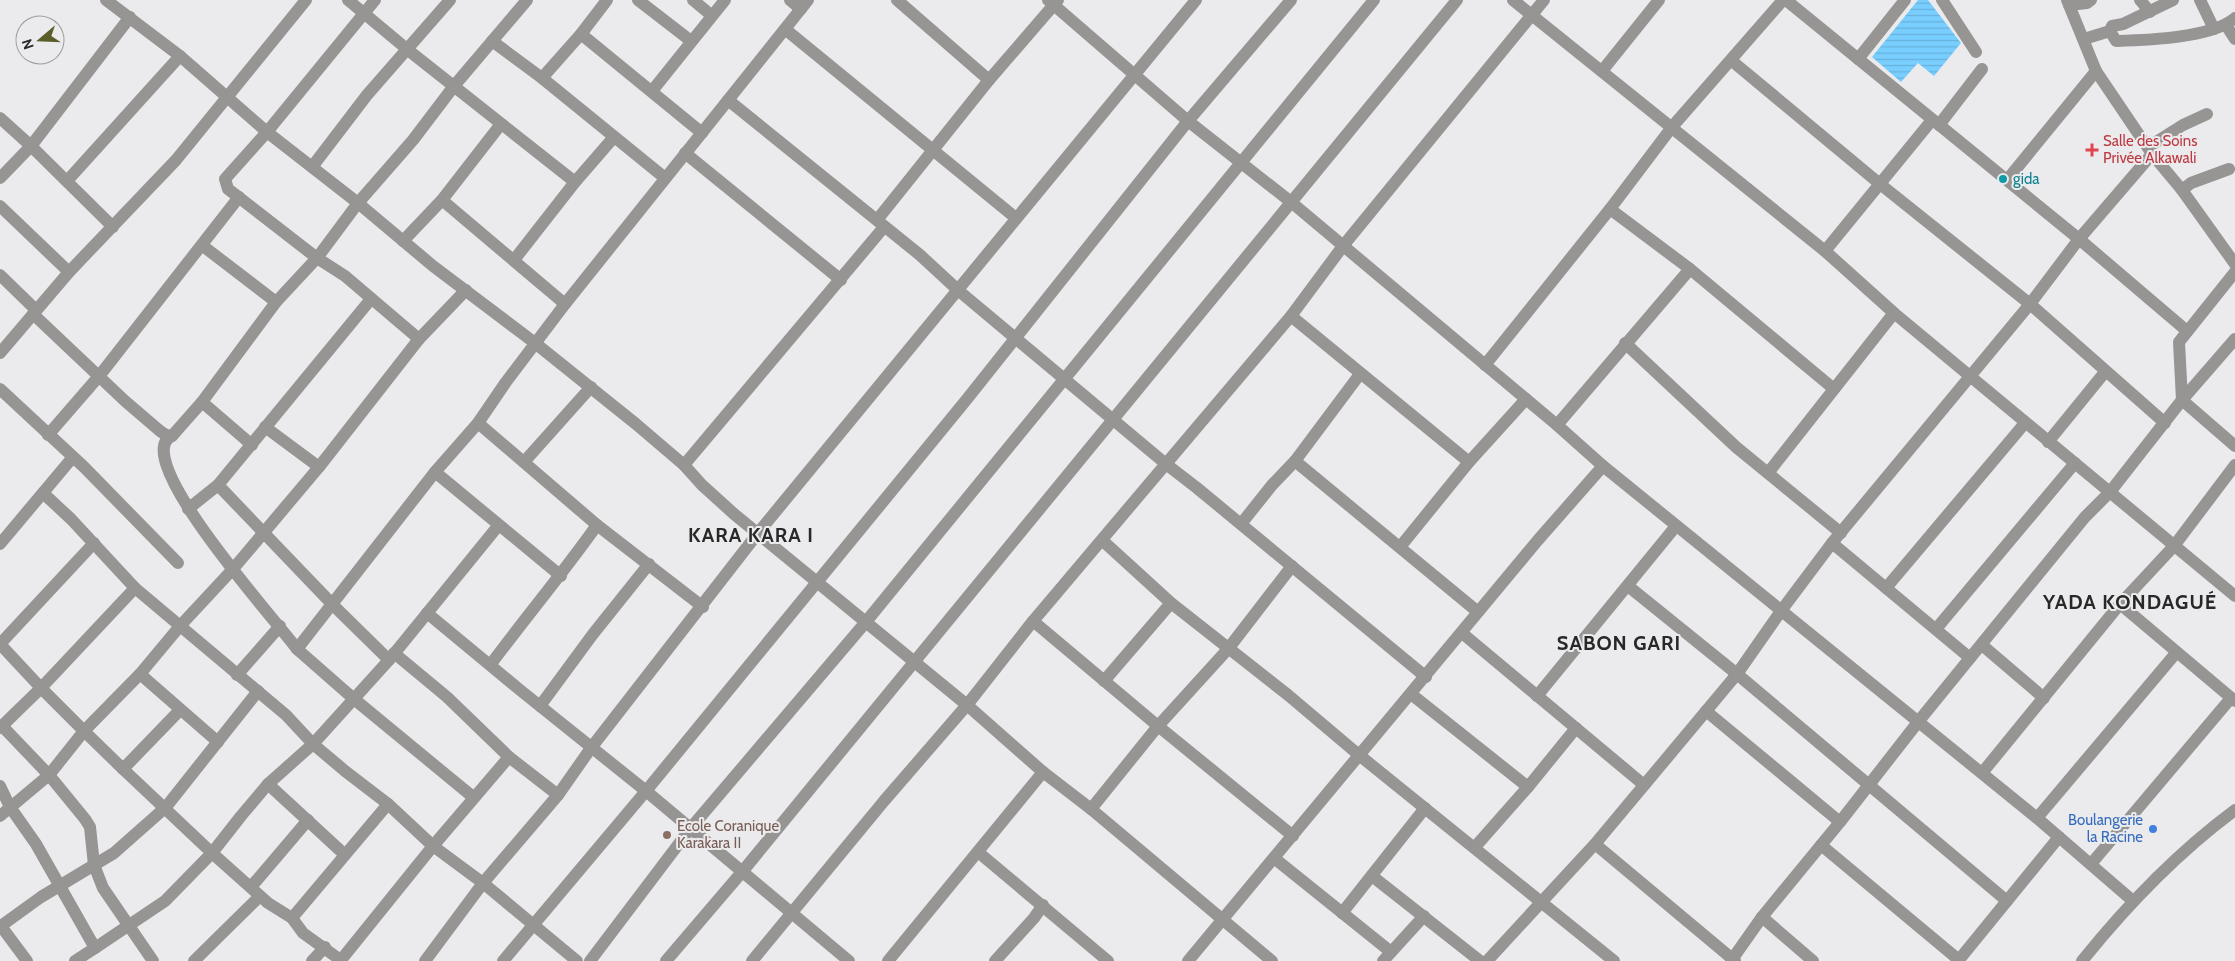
<svg xmlns="http://www.w3.org/2000/svg" width="2235" height="961" font-family="Cabin,sans-serif">
	<style>
		.water { fill: url(#water-rules) }
		.lines { fill: none; stroke-linecap: round; stroke-linejoin: round }
		.minor { stroke: #969594; stroke-width: 12 }
		.health-dot { fill: #e0444e; stroke: #ebebed; stroke-width: 2 }
		.culture-dot { fill: #0f9aa8; stroke: #ebebed; stroke-width: 2 }
		.shop-dot { fill: #3f7fe0; stroke: #ebebed; stroke-width: 2 }
		.education-dot { fill: #8d6e63; stroke: #ebebed; stroke-width: 2 }
		.labels { text-anchor: middle; dominant-baseline: central; stroke-width: 4; stroke-linejoin: round; paint-order: stroke }
		.health-label { font-size: 15px; fill: #be3a42; stroke: #ebebed; text-anchor: start }
		.culture-label { font-size: 15px; fill: #0d838f; stroke: #ebebed; text-anchor: start }
		.shop-label { font-size: 15px; fill: #366cbe; stroke: #ebebed; text-anchor: end }
		.education-label { font-size: 15px; fill: #785e54; stroke: #ebebed; text-anchor: start }
		.district-label { font-size: 20px; font-weight: bold; letter-spacing: 1px; fill: #282829; stroke: #ebebed }
	</style>
	<defs>
		<pattern id="water-rules" width="6" height="5" patternUnits="userSpaceOnUse" patternTransform="scale(1.25)"><rect width="6" height="5" fill="#78ceff"/><path d="M0 2.5h6" fill="none" stroke="#68b1db"/></pattern>
	</defs>
	<rect width="100%" height="100%" fill="#ebebed"/>
	<polygon class="water" points="1918,0 1928,0 1961,43 1934,76 1918,63 1901,82 1872,57"/>
	<g class="lines">
		<g class="minor">
			<polyline points="106,0 180,56 267,132 358,203 433,266 535,343 636,424 684,465 702,485 734,514 967,705 1043,772 1091,809 1272,961"/>
			<polyline points="348,0 408,50 575,182"/>
			<polyline points="375,0 267,132 225,179 228,189 317,258 345,276 419,339"/>
			<polyline points="638,0 691,41"/>
			<polyline points="693,0 711,15"/>
			<polyline points="790,0 801,9"/>
			<polyline points="897,0 989,80"/>
			<polyline points="1048,0 1188,121 1291,202 1557,425 1603,466 2037,818 2133,901"/>
			<polyline points="1513,0 1825,251 1894,313 2235,596"/>
			<polyline points="1786,0 2079,239 2187,331"/>
			<polyline points="1942,0 1976,52"/>
			<polyline points="2067,0 2096,71 2152,154 2182,190 2235,264"/>
			<polyline points="2140,0 2150,12"/>
			<polyline points="2200,0 2214,29"/>
			<polyline points="2069,5 2087,3 2091,0"/>
			<polyline points="2226,25 2235,39"/>
			<polyline points="785,29 1016,218"/>
			<polyline points="2110,31 2112,26 2123,24 2173,0"/>
			<polyline points="581,34 702,133"/>
			<path d="M 2084,39 L 2110,31 L 2116,41 C 2147,40 2212,38 2235,18"/>
			<polyline points="492,41 542,78 665,178"/>
			<polyline points="1858,59 1905,0"/>
			<polyline points="1732,61 1880,184 2030,304 2165,423"/>
			<polyline points="1602,71 1659,0"/>
			<polyline points="542,78 581,34 607,0"/>
			<polyline points="652,91 725,0"/>
			<polyline points="728,100 920,255 959,291 1166,464 1197,488 1426,677"/>
			<polyline points="0,118 31,146 113,227"/>
			<polyline points="1939,125 1982,69"/>
			<polyline points="2148,147 2183,125 2207,114"/>
			<polyline points="685,153 841,280"/>
			<polyline points="312,167 367,95 450,0"/>
			<polyline points="0,178 31,146 130,17"/>
			<polyline points="2007,180 2096,71"/>
			<polyline points="67,181 180,56"/>
			<polyline points="2182,190 2191,183 2229,169"/>
			<polyline points="442,200 565,304"/>
			<polyline points="0,206 69,272"/>
			<polyline points="1610,209 1690,269 1834,389"/>
			<polyline points="877,220 989,80 1058,0"/>
			<polyline points="403,241 442,200 501,124"/>
			<polyline points="203,246 276,302"/>
			<polyline points="1825,251 1932,120"/>
			<polyline points="514,260 575,182 614,137"/>
			<polyline points="2235,272 2179,342 2182,400 2235,446"/>
			<polyline points="0,275 36,310"/>
			<polyline points="33,314 125,401 160,431 166,435 172,436 202,402 276,302 317,258 358,203 413,140 454,86 527,0"/>
			<polyline points="1291,316 1469,462"/>
			<polyline points="1625,343 1736,447 1841,533"/>
			<polyline points="0,353 69,272 176,160 306,0"/>
			<polyline points="1485,365 1610,209 1672,127 1783,0"/>
			<polyline points="0,389 84,467 178,563"/>
			<polyline points="202,402 252,445"/>
			<polyline points="478,423 597,525 703,607"/>
			<polyline points="1557,425 1690,269"/>
			<polyline points="265,427 319,467"/>
			<polyline points="48,435 100,375 239,197"/>
			<path d="M 172,436 C 127,456 279,624 297,649"/>
			<polyline points="2048,442 2105,372"/>
			<polyline points="1295,461 1478,612"/>
			<polyline points="524,462 591,387"/>
			<polyline points="684,465 884,227"/>
			<polyline points="435,472 561,576"/>
			<polyline points="1768,473 1894,313"/>
			<polyline points="218,485 333,605 389,660"/>
			<polyline points="43,493 71,519 135,588 286,715 313,744 345,771 388,804 433,846 483,883 577,961"/>
			<polyline points="188,509 218,485 371,299"/>
			<polyline points="1241,524 1272,485 1295,461 1360,374"/>
			<polyline points="1103,541 1171,603 1288,695 1359,755 1614,961"/>
			<polyline points="1832,543 1970,658"/>
			<polyline points="0,544 73,457"/>
			<polyline points="1400,547 1469,462 1526,399"/>
			<polyline points="1628,586 1737,674 2007,901"/>
			<polyline points="1886,588 2025,423"/>
			<polyline points="2120,604 2235,701"/>
			<polyline points="427,613 520,690 646,791 849,961"/>
			<polyline points="1033,621 1158,726 1293,836"/>
			<polyline points="1936,629 2075,463"/>
			<polyline points="1462,633 1644,785"/>
			<polyline points="0,644 94,543"/>
			<polyline points="0,644 41,688 0,728"/>
			<polyline points="1982,645 2044,698"/>
			<polyline points="394,653 447,697 509,757 558,795"/>
			<path d="M 491,664 C 526,617 563,573 597,525"/>
			<polyline points="140,674 218,742"/>
			<polyline points="237,675 280,626"/>
			<polyline points="1104,681 1171,603"/>
			<polyline points="1411,694 1528,787"/>
			<polyline points="1537,696 1676,526"/>
			<polyline points="540,706 593,634 649,564"/>
			<polyline points="1706,711 1840,822"/>
			<polyline points="3,727 49,775 85,819 90,827 94,865 103,888 153,961"/>
			<polyline points="123,769 84,731 140,674 180,626 233,569 319,467 419,339 466,290"/>
			<polyline points="1982,773 2120,604 2174,546 2235,465"/>
			<polyline points="268,784 344,854"/>
			<polyline points="0,786 10,807 36,844 95,948 75,961"/>
			<polyline points="473,797 354,699 297,649 435,472 478,423 506,382 565,304 808,0"/>
			<polyline points="1091,809 1158,726 1228,649 1292,566"/>
			<polyline points="0,816 49,775 84,731 41,688 135,588"/>
			<polyline points="2037,818 2176,653"/>
			<polyline points="1595,844 1735,961"/>
			<polyline points="1821,845 1959,960"/>
			<polyline points="1475,847 1528,787 1576,728"/>
			<polyline points="978,852 1108,961"/>
			<polyline points="1274,858 1391,952"/>
			<polyline points="2091,864 2231,698"/>
			<polyline points="1372,876 1480,961"/>
			<polyline points="251,887 308,820"/>
			<polyline points="1342,913 1425,808"/>
			<polyline points="1762,917 1813,961"/>
			<polyline points="292,918 388,804"/>
			<polyline points="95,948 165,901 212,853 123,769 180,710"/>
			<polyline points="341,960 433,846 509,757"/>
			<polyline points="27,961 1,926 41,897 114,853 166,807 258,691"/>
			<polyline points="194,961 260,896"/>
			<polyline points="312,961 325,947"/>
			<polyline points="342,961 303,933 292,918 268,903 212,853 241,816 268,784 313,744 389,660 498,526"/>
			<polyline points="425,961 483,883 558,795 591,748 758,533 1196,0"/>
			<polyline points="503,961 646,791 967,399 1188,121 1291,0"/>
			<polyline points="590,961 690,829 865,623 1374,0"/>
			<polyline points="666,961 742,872 1457,0"/>
			<polyline points="752,961 884,801 967,705 1033,621 1291,316 1343,246 1544,0"/>
			<polyline points="888,961 1043,772"/>
			<polyline points="995,961 1034,918 1043,905"/>
			<polyline points="1188,961 1538,540 1603,466"/>
			<polyline points="1383,961 1424,916"/>
			<polyline points="1487,961 1595,844 1737,674 1781,611 1832,543 2030,304 2079,239 2152,154"/>
			<polyline points="1731,961 1762,917 1840,822 1918,722 2085,517 2110,492 2182,400 2235,339"/>
			<polyline points="1958,961 2059,837"/>
			<path d="M 2082,961 C 2127,905 2177,853 2235,810"/>
		</g>
	</g>
	<path class="health-dot" d="M2089.5 142.5h5v5h5v5h-5v5h-5v-5h-5v-5h5z"/>
	<circle class="culture-dot" cx="2003" cy="179" r="5"/>
	<circle class="shop-dot" cx="2153" cy="829" r="5"/>
	<circle class="education-dot" cx="667" cy="835" r="5"/>
	<g class="labels">
		<g class="health-label">
			<text x="2103" y="141">Salle des Soins<tspan x="2103" dy="17">Privée Alkawali</tspan></text>
		</g>
		<g class="culture-label">
			<text x="2013" y="179">gida</text>
		</g>
		<g class="shop-label">
			<text x="2143" y="820">Boulangerie<tspan x="2143" dy="17">la Racine</tspan></text>
		</g>
		<g class="education-label">
			<text x="677" y="826">Ecole Coranique<tspan x="677" dy="17">Karakara II</tspan></text>
		</g>
		<g class="district-label">
			<text x="751" y="535">KARA KARA I</text>
			<text x="2130" y="602">YADA KONDAGUÉ</text>
			<text x="1619" y="643">SABON GARI</text>
		</g>
	</g>
	<g transform="translate(40 40) rotate(251)"><circle r="24" fill="#ebebed" stroke="#9d9d9f"/>
	<path d="M0-4L9 19L0 12L-9 19Z" fill="#5b5e2b"/>
	<text y="-8" font-size="14" font-weight="bold" text-anchor="middle" fill="#282829">N</text>
	</g>
</svg>
